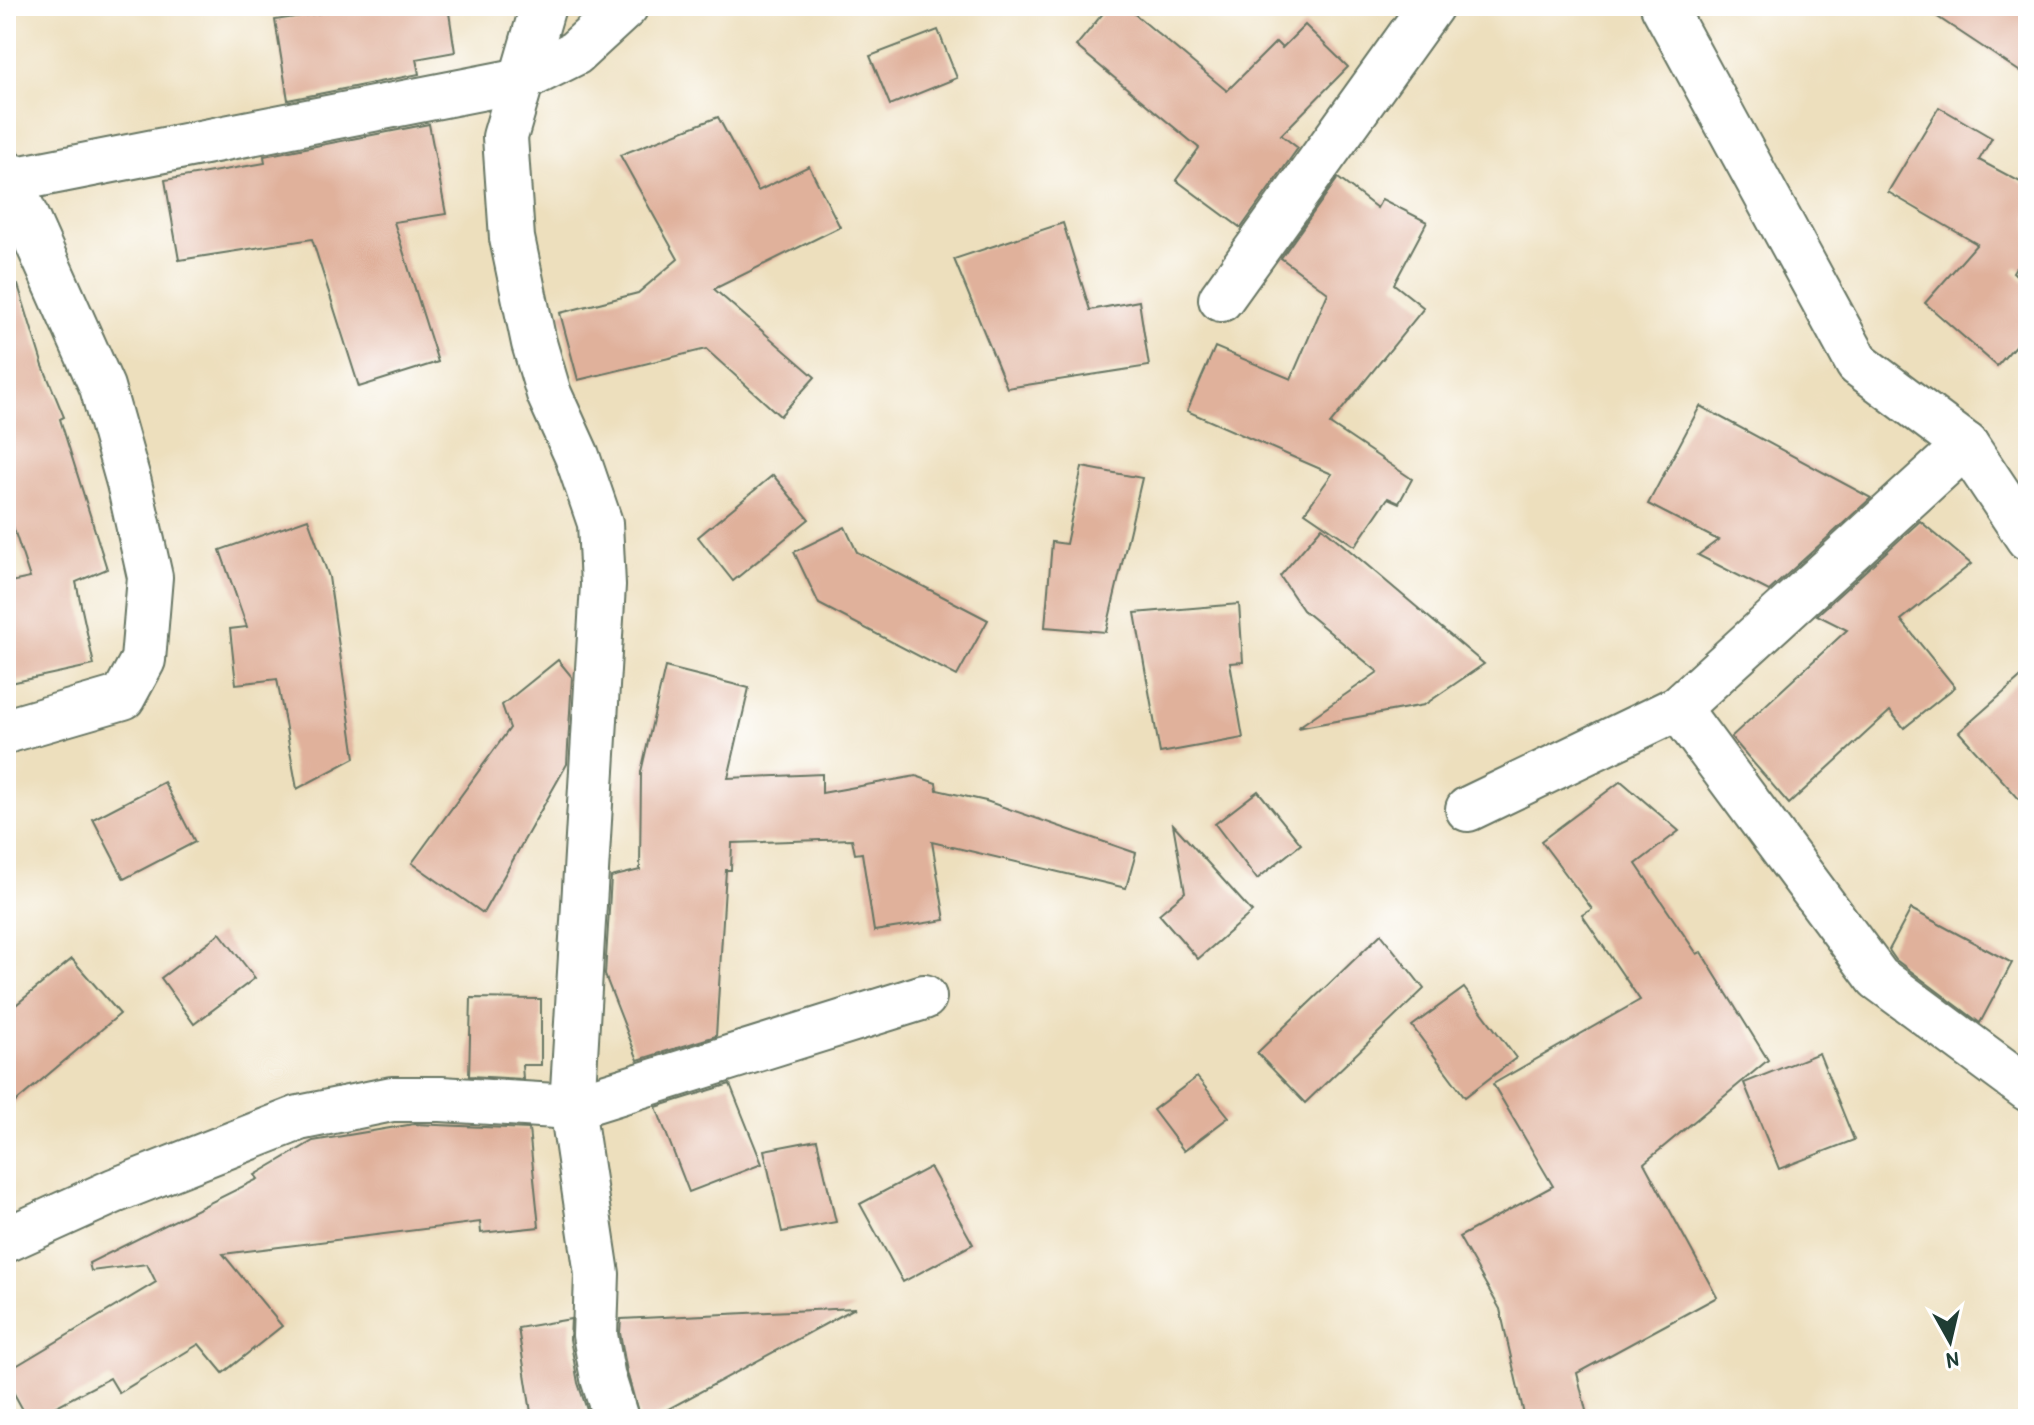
<svg xmlns="http://www.w3.org/2000/svg" width="2034" height="1425" font-family="'Patrick Hand',sans-serif">
	<style>
		.building { fill: #e0b19b }
		.lines { fill: none; stroke-linecap: round; stroke-linejoin: round }
		.minor-casing { stroke: #677664; stroke-width: 48 }
		.minor { stroke: #fff; stroke-width: 44 }
	</style>
	<rect width="100%" height="100%" fill="#fff"/>
	<filter id="ink" filterUnits="userSpaceOnUse"><feTurbulence type="fractalNoise" baseFrequency=".0125" numOctaves="2"/><feDisplacementMap in="SourceGraphic" scale="16" xChannelSelector="R" yChannelSelector="G"/><feConvolveMatrix kernelMatrix="1 2 1 2 8 2 1 2 1" color-interpolation-filters="sRGB"/></filter>
	<filter id="wash" filterUnits="userSpaceOnUse"><feTurbulence type="fractalNoise" baseFrequency=".006" numOctaves="4" result="noise"/><feDisplacementMap in="SourceGraphic" scale="32" xChannelSelector="R" yChannelSelector="G"/><feGaussianBlur stdDeviation="1.8" result="paint"/><feColorMatrix in="noise" values="0 0 0 0 0 0 0 0 0 0 0 0 0 0 0 0 0 1.4 0 .05"/><feComposite in="paint" operator="in"/></filter>
	<g filter="url(#wash)">
		<rect width="100%" height="100%" fill="#eddfbd"/>
		<g id="blocks">
			<g class="building">
				<polygon points="366,6 448,6 455,52 416,59 419,74 288,100 275,20"/>
				<polygon points="1109,6 1125,6 1227,91 1276,42 1282,48 1305,25 1348,67 1281,135 1298,148 1241,228 1176,180 1199,148 1076,46"/>
				<polygon points="1921,6 2028,6 2028,77"/>
				<polygon points="938,30 957,78 890,105 870,56"/>
				<polygon points="1939,107 1992,138 1979,160 2028,186 2028,274 2016,267 2013,272 2028,286 2028,331 1997,366 1925,303 1977,244 1888,192"/>
				<polygon points="718,117 758,191 809,166 840,227 714,289 815,377 780,416 706,349 578,380 560,313 638,293 678,259 620,155"/>
				<polygon points="429,124 446,214 394,222 438,362 359,387 312,239 179,260 165,180 265,163 264,156"/>
				<polygon points="1338,178 1377,208 1382,199 1427,222 1394,284 1424,308 1330,424 1412,479 1399,503 1388,498 1355,546 1305,512 1332,474 1187,411 1215,347 1291,379 1328,293 1281,258"/>
				<polygon points="1063,223 1090,310 1139,301 1149,366 1007,388 954,259"/>
				<polygon points="6,279 10,286 18,285 43,366 64,417 60,419 107,569 76,582 94,665 6,684 6,583 30,578 6,505"/>
				<polygon points="1700,406 1871,498 1769,591 1698,555 1718,540 1648,504"/>
				<polygon points="1082,467 1142,478 1106,632 1045,627 1052,542 1066,544"/>
				<polygon points="773,475 809,519 733,581 698,537"/>
				<polygon points="308,519 329,577 355,758 297,789 277,679 236,684 230,629 247,627 220,550"/>
				<polygon points="1920,521 1971,564 1901,620 1955,687 1904,728 1890,711 1789,804 1731,737 1847,630 1817,615"/>
				<polygon points="845,527 857,552 988,620 957,676 819,604 794,552"/>
				<polygon points="1322,527 1484,664 1424,705 1297,728 1378,672 1303,610 1280,576"/>
				<polygon points="1239,604 1243,662 1230,663 1243,738 1160,753 1135,613"/>
				<polygon points="558,660 572,677 567,764 483,913 412,863 510,728 502,705"/>
				<polygon points="665,667 749,688 728,778 822,774 822,793 916,776 936,783 937,790 986,801 1136,853 1126,888 932,842 945,920 874,931 862,853 855,854 852,839 732,843 731,870 726,870 716,1036 638,1060 605,975 611,877 640,870 641,772"/>
				<polygon points="2028,671 2028,809 1959,732"/>
				<polygon points="1621,781 1679,831 1636,864 1697,954 1701,952 1768,1060 1644,1163 1717,1297 1577,1373 1588,1419 1525,1419 1500,1309 1459,1237 1553,1186 1493,1084 1640,1000 1582,915 1592,909 1541,841"/>
				<polygon points="164,782 195,842 124,879 93,819"/>
				<polygon points="1258,791 1301,844 1257,879 1215,824"/>
				<polygon points="1173,824 1252,912 1198,959 1159,914 1185,892"/>
				<polygon points="1911,909 2012,963 1980,1023 1896,960 1889,950"/>
				<polygon points="220,933 255,978 194,1024 161,978"/>
				<polygon points="1381,934 1424,989 1305,1103 1257,1053"/>
				<polygon points="72,959 120,1014 6,1110 6,1013"/>
				<polygon points="1464,988 1516,1058 1465,1097 1412,1026"/>
				<polygon points="471,998 541,999 541,1065 522,1065 523,1079 469,1076"/>
				<polygon points="1819,1053 1854,1140 1779,1169 1744,1083"/>
				<polygon points="1197,1077 1229,1117 1184,1151 1153,1110"/>
				<polygon points="730,1084 762,1164 689,1192 656,1107"/>
				<polygon points="414,1124 529,1129 539,1227 481,1233 480,1222 223,1254 282,1326 223,1373 199,1344 119,1393 110,1378 32,1419 28,1419 6,1379 6,1372 156,1282 147,1264 91,1271 89,1263 258,1179 255,1175 313,1141"/>
				<polygon points="817,1140 836,1222 782,1232 764,1150"/>
				<polygon points="930,1167 973,1244 903,1282 860,1204"/>
				<polygon points="855,1308 650,1419 640,1419 627,1372 620,1333 621,1319"/>
				<polygon points="571,1319 570,1339 578,1383 590,1419 532,1419 518,1328"/>
			</g>
		</g>
	</g>
	<g filter="url(#ink)">
		<use href="#blocks" fill-opacity="0" stroke="#677664" stroke-width="2"/>
		<g class="lines">
			<g class="minor-casing">
				<g id="minor">
					<polyline points="543,6 505,137 512,238 534,343 549,394 577,456 600,523 603,585 572,1107 597,1274 595,1335 603,1378 616,1419"/>
					<polyline points="1663,6 1858,364 1966,445 2028,538"/>
					<polyline points="6,172 102,387 129,483 150,577 143,660 123,697 6,731"/>
					<polyline points="6,181 521,80 575,53 626,6"/>
					<polyline points="1221,299 1431,6"/>
					<polyline points="1678,708 1878,978 2028,1089"/>
					<polyline points="1468,809 1678,708 1966,445"/>
					<polyline points="6,1240 114,1191 299,1118 392,1099 441,1099 572,1107 924,997"/>
				</g>
			</g>
			<use href="#minor" class="minor"/>
		</g>
	</g>
	<rect width="2034" height="1425" fill="none" stroke="#fff" stroke-width="32"/>
	<g transform="translate(1950 1341) rotate(172)" stroke="#ffffff" stroke-width="6" paint-order="stroke">
	<path d="M0-6L14 30L0 20L-14 30Z" fill="#1f3d34"/>
	<text y="-12" font-size="22" font-weight="bold" text-anchor="middle" fill="#1f3d34">N</text>
	</g>
</svg>
